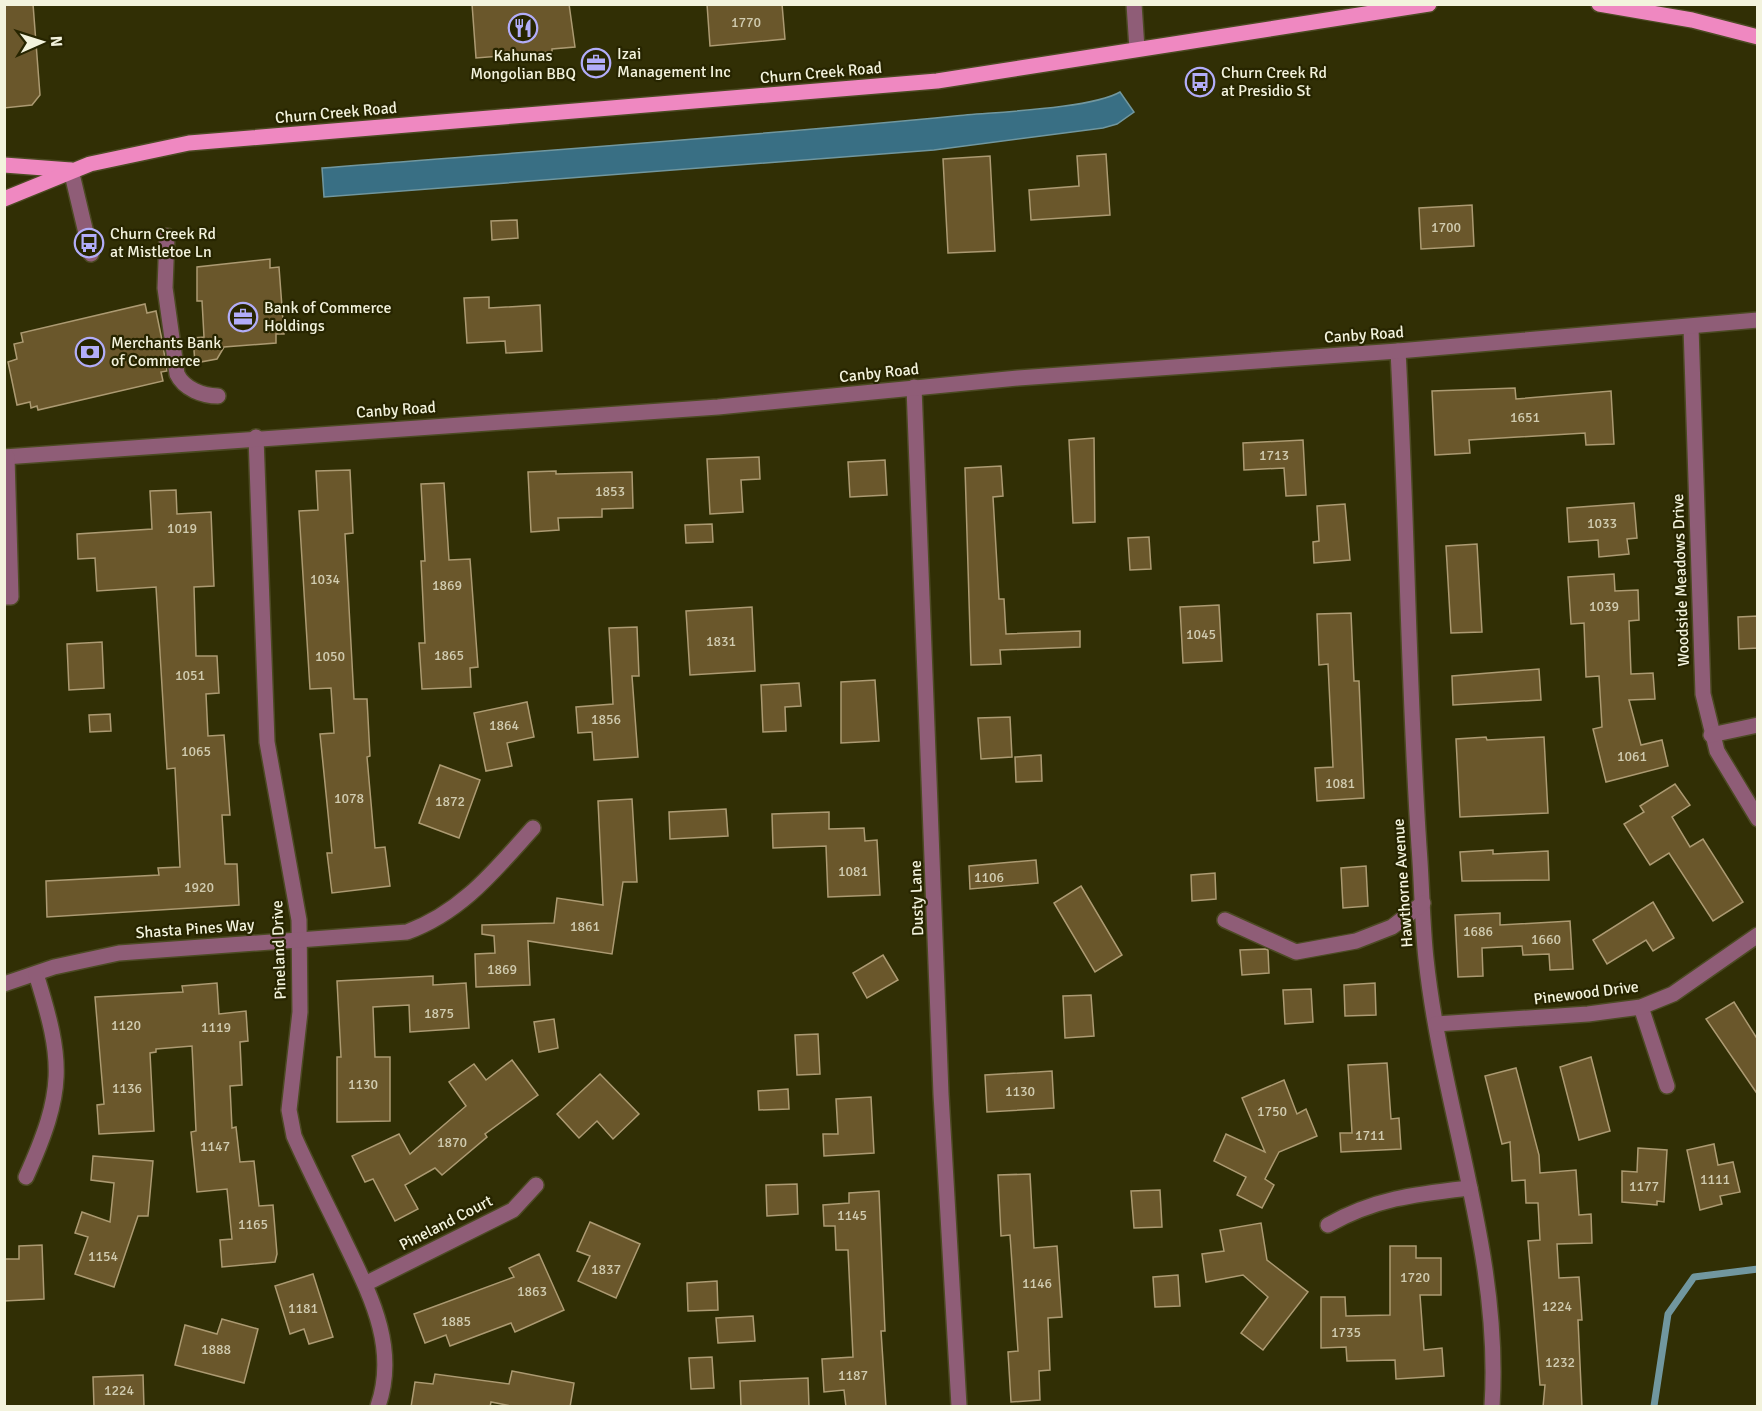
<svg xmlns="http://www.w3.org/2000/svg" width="1762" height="1411" font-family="Signika,sans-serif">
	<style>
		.water { fill: #396f84; stroke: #71979f; stroke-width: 1.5 }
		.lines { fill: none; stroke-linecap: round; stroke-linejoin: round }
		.stream { stroke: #71979f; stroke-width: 7 }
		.building { fill: #6a572b; stroke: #ac9a72; stroke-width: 1.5 }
		.minor-casing { stroke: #4c4a23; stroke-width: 18 }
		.major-casing { stroke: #4c4a23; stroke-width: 18 }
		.minor { stroke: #8f5d77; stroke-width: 15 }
		.major { stroke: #ef88c1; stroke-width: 15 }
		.labels { text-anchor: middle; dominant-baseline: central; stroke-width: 4.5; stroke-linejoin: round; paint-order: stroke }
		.number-label { font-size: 14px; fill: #d1ccb0 }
		.poi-label { font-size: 16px; fill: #f3f3dd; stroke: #272500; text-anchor: start }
		.street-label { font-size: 16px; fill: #f3f3dd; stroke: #272500 }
	</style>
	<rect width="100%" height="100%" fill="#312f05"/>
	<path class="water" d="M 1120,92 L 1134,112 L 1117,124 L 1103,128 L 934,150 L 324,197 L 322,168 C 533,151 744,137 955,116 C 992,112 1091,109 1120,92 Z"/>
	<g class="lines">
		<polyline class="stream" points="1654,1406 1668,1314 1694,1277 1758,1269"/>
	</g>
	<g class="building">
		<polygon points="4,4 33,4 40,95 32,105 4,108"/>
		<polygon points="472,4 569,4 575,47 552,49 552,52 476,58"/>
		<polygon points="707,4 782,4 785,39 710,46"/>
		<polygon points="1106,154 1110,215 1031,220 1029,190 1079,186 1077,156"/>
		<polygon points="990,156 995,251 948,253 943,159"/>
		<polygon points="1472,205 1474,246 1421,249 1419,208"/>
		<polygon points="517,220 518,238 492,240 491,221"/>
		<polygon points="270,259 270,268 279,267 284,334 276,334 276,343 224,347 217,359 195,363 193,338 204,337 202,301 197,301 197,267"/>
		<polygon points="489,297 489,308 540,305 542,351 506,353 505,341 467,343 464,298"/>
		<polygon points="145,304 147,313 156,311 162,340 167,371 161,372 163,381 38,410 37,406 31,408 30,402 17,405 8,362 17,359 14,344 23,342 21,333"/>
		<polygon points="1515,388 1516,399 1611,391 1614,444 1586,445 1585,433 1469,440 1470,453 1435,455 1432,391"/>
		<polygon points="1094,438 1095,522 1073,523 1069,440"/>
		<polygon points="1303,440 1306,495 1286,496 1284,468 1244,470 1243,443"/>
		<polygon points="759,457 760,479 741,480 743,512 710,514 707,459"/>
		<polygon points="885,460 887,495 850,497 848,462"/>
		<polygon points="1001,466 1003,496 993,497 999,599 1004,599 1006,634 1080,631 1080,647 1000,650 1001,664 971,665 965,468"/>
		<polygon points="350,470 353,533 345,534 354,699 367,699 370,756 367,757 375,848 385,847 390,886 332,893 327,853 332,853 320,734 334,733 331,688 310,689 299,511 318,510 316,471"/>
		<polygon points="556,471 556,474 632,472 633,508 602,509 602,517 558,518 559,530 531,532 528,472"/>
		<polygon points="444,483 449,560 470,559 478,667 470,668 471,687 422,689 419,643 425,643 421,561 425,561 421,484"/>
		<polygon points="176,490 177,514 211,512 214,586 194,587 196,656 217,656 219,693 206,694 208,736 224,735 230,815 222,815 225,864 237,864 239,905 47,917 46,881 159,875 158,868 180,867 175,768 167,769 156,587 97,591 95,558 78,559 77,534 152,529 150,491"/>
		<polygon points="1634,503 1637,538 1627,539 1629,554 1599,557 1598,540 1569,542 1567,508"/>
		<polygon points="1345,504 1350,560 1314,563 1313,542 1319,541 1317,506"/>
		<polygon points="712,524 713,542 686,543 685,525"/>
		<polygon points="1149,537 1151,569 1130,570 1128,538"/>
		<polygon points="1477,544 1482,632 1451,633 1446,546"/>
		<polygon points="1614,574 1615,591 1638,590 1639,620 1629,621 1631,674 1653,673 1655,699 1629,700 1641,745 1662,740 1668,766 1606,782 1593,729 1602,727 1599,676 1586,677 1584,623 1571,624 1568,577"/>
		<polygon points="1219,605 1222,661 1183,663 1180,607"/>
		<polygon points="752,607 755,671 690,675 686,611"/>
		<polygon points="1351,613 1354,681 1359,681 1364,798 1317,801 1315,768 1333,767 1328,664 1319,665 1317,614"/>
		<polygon points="1758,616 1758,648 1739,649 1738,617"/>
		<polygon points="637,627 639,676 632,676 638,757 594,760 592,732 578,733 576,707 613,704 609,628"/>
		<polygon points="102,642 104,688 69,690 67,644"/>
		<polygon points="1539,669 1541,700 1453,705 1452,676"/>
		<polygon points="875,680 879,741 841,743 841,682"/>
		<polygon points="799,683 801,706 785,707 786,731 763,732 761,685"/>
		<polygon points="527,702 534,737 507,743 512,766 486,771 474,713"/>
		<polygon points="110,714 111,731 90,732 89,715"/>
		<polygon points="1010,717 1012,757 981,759 978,718"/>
		<polygon points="1486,737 1487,740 1544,737 1548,813 1460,817 1456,739"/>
		<polygon points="1041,755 1042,781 1016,782 1015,757"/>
		<polygon points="440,765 480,780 459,838 419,823"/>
		<polygon points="1675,784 1690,805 1672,817 1690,847 1703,839 1743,902 1713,921 1669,853 1650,865 1624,824 1644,812 1640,806"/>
		<polygon points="632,799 637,882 623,882 612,954 528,941 530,985 476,987 475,954 495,953 494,936 482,934 482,925 554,923 557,898 603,905 598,801"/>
		<polygon points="726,809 728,836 670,839 669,812"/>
		<polygon points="829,812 829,829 864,828 865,841 877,840 880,895 828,897 826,846 773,848 772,814"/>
		<polygon points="1493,850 1493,854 1548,851 1549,880 1462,881 1460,852"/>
		<polygon points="1036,860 1038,883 970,889 969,866"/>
		<polygon points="1366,866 1368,906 1343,908 1341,868"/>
		<polygon points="1215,873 1216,899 1192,901 1191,875"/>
		<polygon points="1081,886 1122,955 1095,972 1054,903"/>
		<polygon points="1653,902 1674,938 1653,951 1646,940 1607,964 1593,940"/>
		<polygon points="1500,913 1500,925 1570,921 1573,969 1550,970 1549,954 1523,955 1522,946 1482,948 1483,976 1458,977 1455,915"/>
		<polygon points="1265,949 1268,950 1269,973 1242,975 1240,950"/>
		<polygon points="883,955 898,980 867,998 853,973"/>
		<polygon points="433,976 433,985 466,983 469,1028 410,1032 409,1005 373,1007 375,1057 390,1057 390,1121 337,1122 337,1057 341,1057 337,981"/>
		<polygon points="217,983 219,1014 246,1011 248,1041 240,1042 242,1085 230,1086 232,1128 236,1127 240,1162 254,1161 259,1206 273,1205 277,1254 275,1262 222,1267 220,1240 232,1239 227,1189 197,1192 191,1132 196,1131 192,1046 156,1049 156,1052 150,1053 154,1131 99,1134 97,1105 104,1104 95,997 183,992 182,986"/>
		<polygon points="1375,983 1376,1015 1345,1016 1344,985"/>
		<polygon points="1311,989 1313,1022 1285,1024 1283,990"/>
		<polygon points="1091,995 1094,1036 1065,1038 1063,996"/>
		<polygon points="1734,1002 1758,1040 1758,1095 1706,1019"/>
		<polygon points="554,1019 558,1048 539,1052 534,1022"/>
		<polygon points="818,1034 820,1074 797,1075 795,1035"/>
		<polygon points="1591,1057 1610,1131 1579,1140 1560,1067"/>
		<polygon points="512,1060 538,1095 485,1134 487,1137 442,1175 435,1168 405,1185 418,1209 395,1221 373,1179 365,1182 352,1156 399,1134 410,1154 466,1106 449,1082 474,1064 486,1080"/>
		<polygon points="1387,1063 1391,1119 1399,1118 1401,1149 1341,1152 1340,1133 1352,1133 1348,1065"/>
		<polygon points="1516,1068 1539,1155 1540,1173 1576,1170 1579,1215 1591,1214 1592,1243 1557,1244 1559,1278 1579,1277 1582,1320 1578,1320 1582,1407 1543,1407 1545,1385 1540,1385 1528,1241 1540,1240 1538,1203 1526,1203 1525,1180 1512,1181 1510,1142 1502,1144 1485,1076"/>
		<polygon points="1052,1071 1054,1108 987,1112 985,1075"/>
		<polygon points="600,1074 639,1114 613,1139 597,1121 579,1138 557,1114"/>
		<polygon points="1284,1080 1297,1114 1306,1109 1317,1136 1279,1152 1265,1179 1274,1185 1262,1208 1237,1195 1246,1177 1214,1161 1226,1134 1265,1152 1242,1098"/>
		<polygon points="788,1089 789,1109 759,1110 758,1091"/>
		<polygon points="871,1097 874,1153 824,1156 823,1134 838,1134 836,1099"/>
		<polygon points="1714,1144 1718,1165 1733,1162 1740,1192 1720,1196 1722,1204 1700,1210 1687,1150"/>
		<polygon points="1638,1148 1667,1150 1664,1202 1657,1201 1657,1205 1622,1202 1622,1171 1637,1172"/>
		<polygon points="93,1156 153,1161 148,1216 138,1216 114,1287 75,1274 88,1237 75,1233 82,1212 110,1222 114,1183 91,1180"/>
		<polygon points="1030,1174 1034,1248 1057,1246 1062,1317 1048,1318 1050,1370 1039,1371 1040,1400 1011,1402 1008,1352 1018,1351 1010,1235 1001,1236 998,1175"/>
		<polygon points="797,1184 798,1214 767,1216 766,1185"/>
		<polygon points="1160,1190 1162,1227 1134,1228 1131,1191"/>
		<polygon points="879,1191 885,1331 881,1331 886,1407 846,1407 844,1390 824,1392 822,1359 853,1357 848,1250 836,1250 835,1226 824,1226 823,1205 849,1203 849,1193"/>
		<polygon points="590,1222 640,1244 616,1298 578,1281 590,1256 577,1251"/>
		<polygon points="1261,1223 1267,1260 1308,1292 1263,1350 1241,1333 1268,1297 1243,1275 1206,1282 1202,1254 1224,1251 1220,1230"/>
		<polygon points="42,1245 44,1299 4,1301 4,1259 19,1259 19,1246"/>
		<polygon points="1390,1246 1416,1246 1416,1258 1441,1258 1441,1295 1420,1295 1424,1350 1442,1348 1444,1376 1396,1379 1395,1360 1347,1361 1346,1347 1321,1348 1321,1297 1345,1297 1346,1316 1390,1315"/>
		<polygon points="539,1254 564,1310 515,1332 511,1323 450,1346 446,1335 425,1343 414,1314 514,1277 509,1268"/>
		<polygon points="313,1274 333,1337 309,1344 304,1329 290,1334 275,1286"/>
		<polygon points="1178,1275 1180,1306 1155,1307 1153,1277"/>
		<polygon points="717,1281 718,1310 688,1311 687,1283"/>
		<polygon points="753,1316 755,1341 718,1343 716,1318"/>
		<polygon points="222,1319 258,1329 244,1383 175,1365 185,1325 217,1334"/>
		<polygon points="712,1357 714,1388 691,1389 689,1358"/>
		<polygon points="512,1371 574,1383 570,1407 516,1407 491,1402 490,1407 411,1407 415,1382 433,1384 435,1374 509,1384"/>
		<polygon points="143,1375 144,1407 94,1407 93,1377"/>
		<polygon points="808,1378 809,1407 741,1407 740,1381"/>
	</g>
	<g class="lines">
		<g class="minor-casing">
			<g id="minor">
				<polyline points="1134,4 1137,49"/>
				<polyline points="71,170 91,254"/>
				<path d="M 167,236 L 165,288 L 177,374 C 184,389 203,396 218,396"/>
				<polyline points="1691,327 1703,694 1717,751 1758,819"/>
				<path d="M 1398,351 C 1407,516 1408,682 1419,847 C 1422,884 1422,922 1426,959 C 1442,1109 1502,1254 1492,1406"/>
				<polyline points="914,387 941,1094 959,1406"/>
				<path d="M 256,437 L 267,742 L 299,920 L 300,1012 L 289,1110 L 294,1136 C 309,1170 326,1203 342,1236 C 368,1291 399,1345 378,1406"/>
				<polyline points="4,457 718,407 1018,378 1398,351 1758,320"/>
				<polyline points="4,597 11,597 7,457"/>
				<polyline points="1711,735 1758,725"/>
				<polyline points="1225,920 1296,952 1356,941 1392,927 1423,903"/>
				<path d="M 4,984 L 54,967 L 119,953 L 407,932 C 462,912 495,870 533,828"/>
				<polyline points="1641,1007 1667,1086"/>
				<polyline points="1436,1024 1588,1014 1641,1007 1673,994 1758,935"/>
				<path d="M 26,1177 C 65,1090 64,1063 36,974"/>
				<path d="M 1328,1225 C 1376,1198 1417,1194 1470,1188"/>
				<polyline points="365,1284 513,1210 536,1185"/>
			</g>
		</g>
		<g class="major-casing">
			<g id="major">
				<polyline points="1599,4 1692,20 1758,37"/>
				<polyline points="4,165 71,170"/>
				<polyline points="4,199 90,164 189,143 937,81 1429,4"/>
			</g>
		</g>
		<use href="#minor" class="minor"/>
		<use href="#major" class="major"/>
	</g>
	<defs>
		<g id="restaurant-ring" transform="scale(1.5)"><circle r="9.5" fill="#272500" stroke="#b2adf9" stroke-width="1.5"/><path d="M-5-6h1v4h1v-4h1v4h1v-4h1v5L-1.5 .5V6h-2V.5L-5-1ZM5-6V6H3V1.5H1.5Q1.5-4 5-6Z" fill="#b2adf9"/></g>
		<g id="office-ring" transform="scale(1.5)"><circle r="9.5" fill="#272500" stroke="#b2adf9" stroke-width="1.5"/><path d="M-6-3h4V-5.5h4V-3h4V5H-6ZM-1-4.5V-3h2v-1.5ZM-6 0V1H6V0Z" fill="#b2adf9"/></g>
		<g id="bus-ring" transform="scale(1.5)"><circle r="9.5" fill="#272500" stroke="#b2adf9" stroke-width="1.5"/><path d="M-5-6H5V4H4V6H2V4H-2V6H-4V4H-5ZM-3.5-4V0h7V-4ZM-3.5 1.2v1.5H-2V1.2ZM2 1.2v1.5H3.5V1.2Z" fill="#b2adf9"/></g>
		<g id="bank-ring" transform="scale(1.5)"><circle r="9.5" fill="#272500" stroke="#b2adf9" stroke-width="1.5"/><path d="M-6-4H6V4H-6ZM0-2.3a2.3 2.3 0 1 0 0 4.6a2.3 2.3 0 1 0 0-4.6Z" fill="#b2adf9"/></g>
	</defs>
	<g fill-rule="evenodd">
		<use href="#restaurant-ring" x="523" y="28"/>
		<use href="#office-ring" x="596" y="63"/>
		<use href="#bus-ring" x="1200" y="82"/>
		<use href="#bus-ring" x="89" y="243"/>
		<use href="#office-ring" x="243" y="317"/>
		<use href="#bank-ring" x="90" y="352"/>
	</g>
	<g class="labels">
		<g class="number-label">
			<text x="746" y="22">1770</text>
			<text x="1446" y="227">1700</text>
			<text x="1525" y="417">1651</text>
			<text x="1274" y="455">1713</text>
			<text x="610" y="491">1853</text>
			<text x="1602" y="523">1033</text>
			<text x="182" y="528">1019</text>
			<text x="325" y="579">1034</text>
			<text x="447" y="585">1869</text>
			<text x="1604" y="606">1039</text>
			<text x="1201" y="634">1045</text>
			<text x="721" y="641">1831</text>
			<text x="449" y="655">1865</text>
			<text x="330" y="656">1050</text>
			<text x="190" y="675">1051</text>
			<text x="606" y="719">1856</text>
			<text x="504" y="725">1864</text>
			<text x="196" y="751">1065</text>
			<text x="1632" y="756">1061</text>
			<text x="1340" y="783">1081</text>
			<text x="349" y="798">1078</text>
			<text x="450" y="801">1872</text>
			<text x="853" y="871">1081</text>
			<text x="989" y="877">1106</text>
			<text x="199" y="887">1920</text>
			<text x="585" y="926">1861</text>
			<text x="1478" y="931">1686</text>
			<text x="1546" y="939">1660</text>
			<text x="502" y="969">1869</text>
			<text x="439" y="1013">1875</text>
			<text x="126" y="1025">1120</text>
			<text x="216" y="1027">1119</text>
			<text x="363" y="1084">1130</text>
			<text x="127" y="1088">1136</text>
			<text x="1020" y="1091">1130</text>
			<text x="1272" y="1111">1750</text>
			<text x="1370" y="1135">1711</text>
			<text x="452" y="1142">1870</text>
			<text x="215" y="1146">1147</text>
			<text x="1715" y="1179">1111</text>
			<text x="1644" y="1186">1177</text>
			<text x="852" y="1215">1145</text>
			<text x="253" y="1224">1165</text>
			<text x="103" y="1256">1154</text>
			<text x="606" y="1269">1837</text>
			<text x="1415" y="1277">1720</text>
			<text x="1037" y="1283">1146</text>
			<text x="532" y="1291">1863</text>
			<text x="1557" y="1306">1224</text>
			<text x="303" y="1308">1181</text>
			<text x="456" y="1321">1885</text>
			<text x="1346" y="1332">1735</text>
			<text x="216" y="1349">1888</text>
			<text x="1560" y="1362">1232</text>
			<text x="853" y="1375">1187</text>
			<text x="119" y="1390">1224</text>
		</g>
		<g class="poi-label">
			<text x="617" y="54">Izai<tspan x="617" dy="18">Management Inc</tspan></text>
			<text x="523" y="56" text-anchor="middle">Kahunas<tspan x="523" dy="18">Mongolian BBQ</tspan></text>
			<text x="1221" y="73">Churn Creek Rd<tspan x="1221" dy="18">at Presidio St</tspan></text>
			<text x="110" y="234">Churn Creek Rd<tspan x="110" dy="18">at Mistletoe Ln</tspan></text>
			<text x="264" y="308">Bank of Commerce<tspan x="264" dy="18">Holdings</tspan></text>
			<text x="111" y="343">Merchants Bank<tspan x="111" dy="18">of Commerce</tspan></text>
		</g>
		<g class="street-label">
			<text transform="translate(821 73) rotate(-5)">Churn Creek Road</text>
			<text transform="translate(336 113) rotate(-5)">Churn Creek Road</text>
			<text transform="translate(1364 335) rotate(-4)">Canby Road</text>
			<text transform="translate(879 373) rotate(-6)">Canby Road</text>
			<text transform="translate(396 410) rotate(-4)">Canby Road</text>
			<text transform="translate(1681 580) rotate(-92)">Woodside Meadows Drive</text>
			<text transform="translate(1403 883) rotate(-94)">Hawthorne Avenue</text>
			<text transform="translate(917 898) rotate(-92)">Dusty Lane</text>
			<text transform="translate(195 929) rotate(-4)">Shasta Pines Way</text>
			<text transform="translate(279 950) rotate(-92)">Pineland Drive</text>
			<text transform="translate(1586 993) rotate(-7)">Pinewood Drive</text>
			<text transform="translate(446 1223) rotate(-27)">Pineland Court</text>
		</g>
	</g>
	<rect width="1762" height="1411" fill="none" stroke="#f3f3dd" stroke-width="12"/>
	<g transform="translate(42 42) rotate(87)" stroke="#272500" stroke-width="4.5" paint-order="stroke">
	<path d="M0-4.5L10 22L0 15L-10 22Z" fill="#f3f3dd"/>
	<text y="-9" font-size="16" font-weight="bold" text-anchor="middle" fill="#f3f3dd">N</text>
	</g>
</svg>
